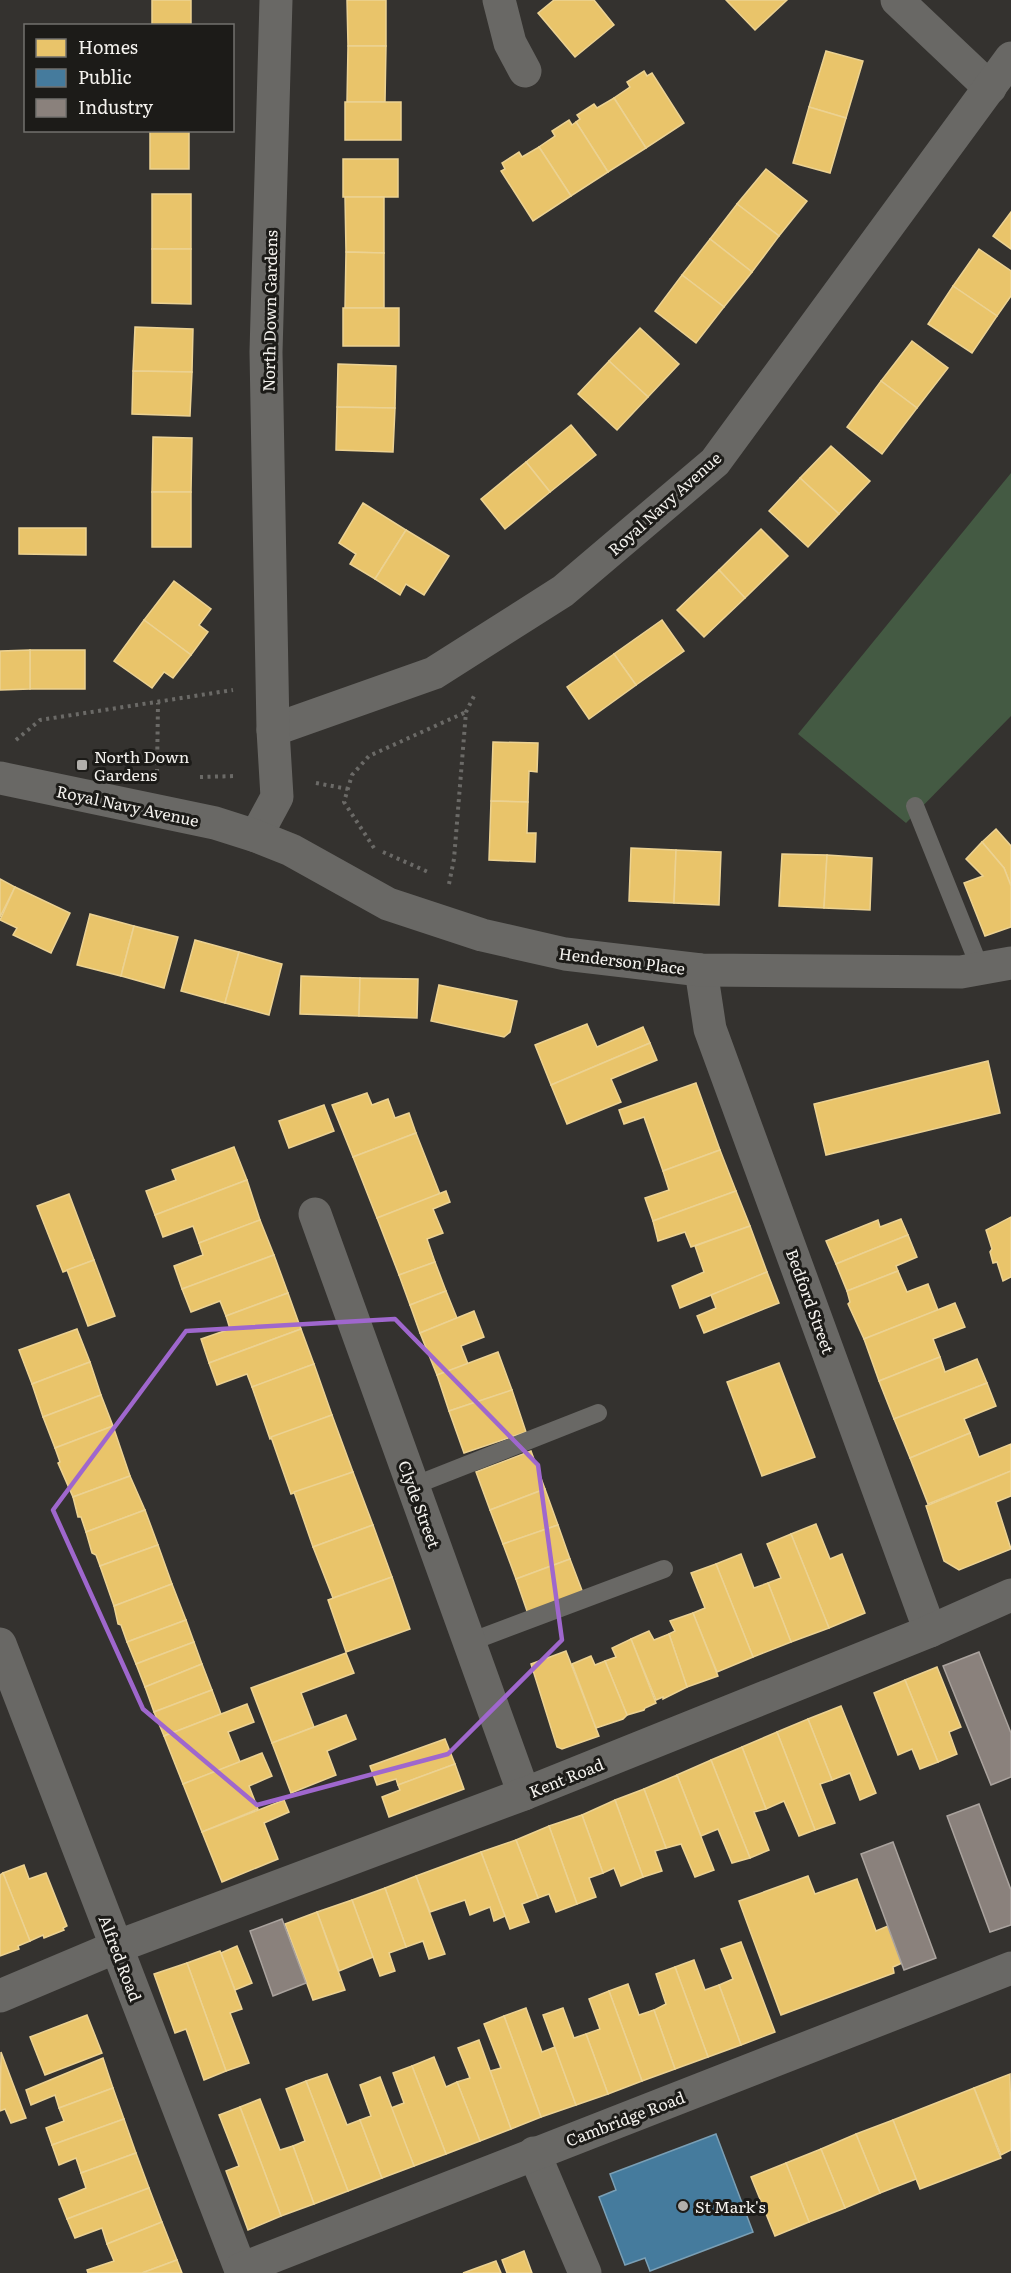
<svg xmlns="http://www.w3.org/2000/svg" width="1011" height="2273" font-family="Literata,serif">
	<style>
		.green { fill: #445a43 }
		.homes { fill: #e9c46a; stroke: #ecd292; stroke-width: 1.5 }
		.public { fill: #457b9d; stroke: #7a9fb5; stroke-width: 1.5 }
		.industry { fill: #8a817c; stroke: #aaa39e; stroke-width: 1.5 }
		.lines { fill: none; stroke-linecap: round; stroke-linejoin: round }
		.path { stroke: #6b6a67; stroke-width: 4; stroke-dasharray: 3 4.5; stroke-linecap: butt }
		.lane { stroke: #696865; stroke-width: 18 }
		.street { stroke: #696865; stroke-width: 33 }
		.secondary { stroke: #696865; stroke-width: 33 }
		.marked { fill: none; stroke: #9f67cd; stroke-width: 4.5; stroke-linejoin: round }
		.poi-dot { fill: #b1afab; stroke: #1c1b18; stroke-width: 2 }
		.labels { text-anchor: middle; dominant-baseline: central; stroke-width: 6; stroke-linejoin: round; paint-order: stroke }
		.street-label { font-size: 16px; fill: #f4f2ee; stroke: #1c1b18 }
		.poi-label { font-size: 16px; fill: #f4f2ee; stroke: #1c1b18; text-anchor: start }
	</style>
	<rect width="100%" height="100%" fill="#34322f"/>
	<polygon class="green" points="1011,473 1011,716 906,823 798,734"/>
	<g class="homes">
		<rect x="152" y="0" width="39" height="26"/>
		<polygon points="347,0 386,0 386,46 348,46"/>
		<polygon points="554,0 594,0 614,25 575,57 538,13"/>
		<polygon points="726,0 787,0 755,30"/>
		<polygon points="348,46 386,46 385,102 347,102"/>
		<polygon points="826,51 863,61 846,118 809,107"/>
		<polygon points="644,71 647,76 652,73 684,123 646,148 614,98 630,87 627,82"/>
		<polygon points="614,98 646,148 608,172 576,122 580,119 577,115 594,104 597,108"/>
		<rect x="345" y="102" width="56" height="38"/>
		<polygon points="809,107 846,118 830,173 793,163"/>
		<polygon points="569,120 572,125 576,122 608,172 571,196 539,147 555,136 552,131"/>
		<rect x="150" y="130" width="39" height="39"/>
		<polygon points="539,147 571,196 533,221 501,171 505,169 502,163 519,152 522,157"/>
		<rect x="343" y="159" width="55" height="38"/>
		<polygon points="766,169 807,201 779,236 737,204"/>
		<rect x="152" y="194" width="39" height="55"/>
		<polygon points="345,197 384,197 384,253 346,252"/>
		<polygon points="737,204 779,236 752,272 710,239"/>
		<polygon points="1011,212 1011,249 993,236"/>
		<polygon points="710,239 752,272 724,307 682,275"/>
		<polygon points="152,249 191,249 191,304 152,303"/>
		<polygon points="979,249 1011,271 1011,296 997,316 953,286"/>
		<polygon points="346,252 384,253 384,308 345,308"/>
		<polygon points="682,275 724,307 696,343 655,311"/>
		<polygon points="953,286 997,316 972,353 928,324"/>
		<rect x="343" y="308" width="56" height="38"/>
		<polygon points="135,327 193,329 192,372 133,371"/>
		<polygon points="640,328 679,364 648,397 609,361"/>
		<polygon points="912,341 948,368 917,408 881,381"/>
		<polygon points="609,361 648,397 617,430 578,394"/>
		<polygon points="338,364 396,366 395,408 337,407"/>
		<polygon points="133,371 192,372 190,416 132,414"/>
		<polygon points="881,381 917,408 882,454 847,427"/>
		<polygon points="337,407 395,408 393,452 336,450"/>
		<polygon points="571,425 596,455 550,492 526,462"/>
		<polygon points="153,437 192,438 191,492 152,492"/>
		<polygon points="831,446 870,481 839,514 800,478"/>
		<polygon points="526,462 550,492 505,529 481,499"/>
		<polygon points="800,478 839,514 808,547 769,511"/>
		<rect x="152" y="492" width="39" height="55"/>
		<polygon points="363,503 406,530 375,579 350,564 356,554 339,543"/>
		<polygon points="19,528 86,528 86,555 19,554"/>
		<polygon points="761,529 788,556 745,598 719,570"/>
		<polygon points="406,530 449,556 424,595 406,584 400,595 375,579"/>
		<polygon points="719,570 745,598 704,637 677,610"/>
		<polygon points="174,581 211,609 199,625 208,632 191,655 144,620"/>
		<polygon points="144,620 191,655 173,678 164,672 152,688 114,661"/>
		<polygon points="662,620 684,651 636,685 614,654"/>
		<rect x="30" y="650" width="55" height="39"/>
		<polygon points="30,650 30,689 0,690 0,651"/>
		<polygon points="614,654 636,685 589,719 567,687"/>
		<polygon points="493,742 538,743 537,772 529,771 528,802 491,801"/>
		<polygon points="491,801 528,802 527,833 536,833 535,862 489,860"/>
		<polygon points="996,829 1011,846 1011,886 1004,868 982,842"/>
		<polygon points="982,842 1004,868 1011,886 1011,927 985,936 964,883 983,876 966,859"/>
		<polygon points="631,848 676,850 674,903 629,901"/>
		<polygon points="676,850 721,852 719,905 674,903"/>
		<polygon points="782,854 827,855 824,908 779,906"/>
		<polygon points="827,855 872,858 870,910 824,908"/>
		<polygon points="0,879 15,887 0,917"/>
		<polygon points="15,887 70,913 51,953 13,935 17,928 0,920"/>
		<polygon points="90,914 134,926 121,976 77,965"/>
		<polygon points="134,926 178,937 164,988 121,976"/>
		<polygon points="195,940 239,952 225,1003 181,991"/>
		<polygon points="239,952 282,964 269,1015 225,1003"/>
		<polygon points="301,976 360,978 359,1016 300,1014"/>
		<polygon points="360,978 418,979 417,1018 359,1016"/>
		<polygon points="439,985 517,1001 510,1032 504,1037 431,1021"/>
		<polygon points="587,1024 597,1047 643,1027 650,1043 551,1085 535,1045"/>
		<polygon points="650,1043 657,1060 611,1079 621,1102 567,1124 551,1085"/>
		<polygon points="988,1061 1000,1113 826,1155 814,1104"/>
		<polygon points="696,1083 720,1150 663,1171 644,1117 624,1124 619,1110"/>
		<polygon points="367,1093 372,1105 388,1099 395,1118 409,1113 416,1133 353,1157 332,1105"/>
		<polygon points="324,1105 334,1131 289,1148 279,1121"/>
		<polygon points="416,1133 440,1194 377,1218 353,1157"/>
		<polygon points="234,1147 247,1180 155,1215 146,1191 176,1180 172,1170"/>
		<polygon points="720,1150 736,1191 653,1221 645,1198 669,1190 663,1171"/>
		<polygon points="247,1180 260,1220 199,1243 193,1226 163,1237 155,1215"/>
		<polygon points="446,1191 450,1202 433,1209 443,1233 427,1239 435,1262 399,1275 377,1218"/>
		<polygon points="736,1191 750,1226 691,1247 685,1232 658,1241 653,1221"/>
		<polygon points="69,1194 94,1260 63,1272 37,1206"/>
		<polygon points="1011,1217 1011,1277 1003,1281 997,1262 993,1263 990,1252 992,1249 986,1230"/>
		<polygon points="901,1219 908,1235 836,1264 826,1241 878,1220 880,1227"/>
		<polygon points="260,1220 274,1255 182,1289 174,1266 203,1255 199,1243"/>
		<polygon points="750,1226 767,1272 680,1308 672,1286 704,1272 695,1246"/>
		<polygon points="908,1235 917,1257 896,1266 898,1271 847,1291 836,1264"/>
		<polygon points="274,1255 288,1293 226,1316 220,1301 191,1312 182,1289"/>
		<polygon points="94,1260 115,1316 88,1326 67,1270"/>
		<polygon points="435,1262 446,1291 410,1305 399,1275"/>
		<polygon points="898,1271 907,1292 928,1284 938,1310 864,1339 848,1304 850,1302 847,1291"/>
		<polygon points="767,1272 779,1303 704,1333 697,1316 716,1308 711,1295"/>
		<polygon points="446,1291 457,1318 420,1333 410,1305"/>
		<polygon points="288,1293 301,1329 209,1363 201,1339 230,1329 226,1316"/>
		<polygon points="955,1303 965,1327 933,1339 940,1357 879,1381 864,1339"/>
		<polygon points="474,1311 484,1337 461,1346 468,1364 437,1375 420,1333"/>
		<polygon points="77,1329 90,1362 32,1384 19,1350"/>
		<polygon points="301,1329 314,1364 252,1387 247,1374 217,1385 209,1363"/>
		<polygon points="498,1352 512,1390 449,1411 437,1375"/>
		<polygon points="940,1357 945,1372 977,1359 987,1383 894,1419 879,1381"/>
		<polygon points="90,1362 101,1395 43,1417 32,1384"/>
		<polygon points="779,1363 815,1457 762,1476 727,1382"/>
		<polygon points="314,1364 332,1415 270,1439 252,1387"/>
		<polygon points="987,1383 996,1406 964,1419 970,1433 910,1458 894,1419"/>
		<polygon points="512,1390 526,1432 464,1453 449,1411"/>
		<polygon points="101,1395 113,1426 55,1448 43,1417"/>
		<polygon points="332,1415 353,1472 291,1494 271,1437"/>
		<polygon points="113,1426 130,1476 73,1497 58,1463 60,1462 55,1448"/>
		<polygon points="970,1433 979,1457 1011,1444 1011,1471 928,1504 910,1458"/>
		<polygon points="531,1451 545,1489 490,1510 476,1472"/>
		<polygon points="1011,1471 1011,1496 996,1502 1011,1549 959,1570 944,1561 926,1506"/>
		<polygon points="353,1472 373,1525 313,1547 294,1492"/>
		<polygon points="130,1476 145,1510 86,1532 81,1517 78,1517 73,1497"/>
		<polygon points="545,1489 558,1525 503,1544 490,1510"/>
		<polygon points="145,1510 158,1545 100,1566 96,1555 92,1553 86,1532"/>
		<polygon points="816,1524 830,1559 842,1554 865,1613 829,1628 791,1534"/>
		<polygon points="373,1525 392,1577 333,1598 313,1547"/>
		<polygon points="558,1525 570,1559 516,1579 503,1544"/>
		<polygon points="791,1534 829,1628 791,1642 768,1583 781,1578 767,1544"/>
		<polygon points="158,1545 172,1584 114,1606 100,1566"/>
		<polygon points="741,1554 754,1588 768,1583 791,1642 753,1657 716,1564"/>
		<polygon points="570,1559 583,1593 528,1614 516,1579"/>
		<polygon points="716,1564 753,1657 717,1672 693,1613 705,1608 691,1573"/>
		<polygon points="392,1577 410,1629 346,1652 328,1600"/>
		<polygon points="172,1584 186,1620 127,1642 121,1625 118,1624 114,1606"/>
		<polygon points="693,1613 718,1676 687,1687 669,1634 675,1631 670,1621"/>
		<polygon points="186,1620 194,1642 136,1664 127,1642"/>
		<polygon points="649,1631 654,1640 669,1634 687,1687 663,1699 663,1697 656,1700 631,1639"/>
		<polygon points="631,1639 656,1703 645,1708 644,1710 627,1715 605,1661 616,1657 612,1648"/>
		<polygon points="194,1642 202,1664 145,1687 136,1664"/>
		<polygon points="566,1651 599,1736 562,1749 557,1747 531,1664"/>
		<polygon points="346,1653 354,1673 301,1693 314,1727 272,1743 251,1688"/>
		<polygon points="591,1656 595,1665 605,1661 627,1715 623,1719 596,1728 572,1664"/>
		<polygon points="202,1664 212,1690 154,1712 145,1687"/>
		<polygon points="937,1667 961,1727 949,1732 957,1754 938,1762 905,1680"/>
		<polygon points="905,1680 938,1762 920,1769 912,1749 898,1755 874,1693"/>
		<polygon points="212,1690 221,1714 164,1736 154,1712"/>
		<polygon points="247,1704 254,1722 228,1732 240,1762 183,1784 164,1736"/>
		<polygon points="841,1706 876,1793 860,1800 850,1773 832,1780 808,1719"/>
		<polygon points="346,1715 356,1739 327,1751 336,1775 291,1793 272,1743"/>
		<polygon points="808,1719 832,1780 820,1784 835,1823 815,1830 777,1732"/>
		<polygon points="777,1732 815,1830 799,1836 784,1801 766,1809 742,1747"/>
		<polygon points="445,1739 455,1764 398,1785 396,1779 377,1785 370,1766"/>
		<polygon points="742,1747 766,1809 754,1812 769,1850 750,1858 711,1760"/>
		<polygon points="262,1753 272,1776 249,1786 258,1809 202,1832 183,1784"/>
		<polygon points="711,1760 750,1858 732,1863 718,1829 701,1836 677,1775"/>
		<polygon points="455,1764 464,1789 389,1817 382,1797 400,1790 398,1785"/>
		<polygon points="677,1775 714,1870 695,1877 681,1844 666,1848 644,1789"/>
		<polygon points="644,1789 666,1848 655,1851 662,1871 643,1877 615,1800"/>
		<polygon points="284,1800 289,1812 264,1823 278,1859 222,1882 202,1832"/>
		<polygon points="615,1800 643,1877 621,1886 614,1868 603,1873 582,1815"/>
		<polygon points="582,1815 603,1873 589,1878 596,1897 577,1904 549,1826"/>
		<polygon points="549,1826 577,1904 556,1912 549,1894 538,1898 516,1840"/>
		<polygon points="516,1840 538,1898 522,1904 529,1922 510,1929 481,1852"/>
		<polygon points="481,1852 505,1916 494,1921 490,1907 470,1915 465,1900 430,1912 416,1876"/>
		<polygon points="24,1865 29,1879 46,1873 67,1926 63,1928 64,1930 44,1938 43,1935 30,1941 3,1873"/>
		<polygon points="3,1873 30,1941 18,1946 19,1949 0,1956 0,1875"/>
		<polygon points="416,1876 445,1954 429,1959 423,1941 406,1947 385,1888"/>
		<polygon points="808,1876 815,1894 857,1879 876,1931 888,1926 902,1963 893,1967 894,1973 781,2015 739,1901"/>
		<polygon points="385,1888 406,1947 389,1953 395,1971 380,1976 352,1900"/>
		<polygon points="352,1900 373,1957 339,1971 317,1912"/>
		<polygon points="317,1912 345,1990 313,2000 285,1924"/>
		<polygon points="741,1942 775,2032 741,2045 719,1985 733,1979 721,1949"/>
		<polygon points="237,1946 252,1983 235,1990 221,1953"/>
		<polygon points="220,1951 242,2009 230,2013 249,2063 226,2071 187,1963"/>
		<polygon points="694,1960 705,1990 719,1985 741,2045 708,2057 675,1967"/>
		<polygon points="187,1963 226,2071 204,2080 186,2029 175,2033 154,1974"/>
		<polygon points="675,1967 708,2057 675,2069 654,2010 666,2004 656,1974"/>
		<polygon points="628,1984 639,2015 654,2010 675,2069 642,2081 609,1991"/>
		<polygon points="609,1991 642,2081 608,2094 586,2034 600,2029 589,1999"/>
		<polygon points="526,2008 542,2052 555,2047 576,2105 541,2117 504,2016"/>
		<polygon points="563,2008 574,2038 586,2034 608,2094 576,2105 543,2015"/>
		<polygon points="87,2015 102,2053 45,2075 30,2037"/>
		<polygon points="504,2016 541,2117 511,2129 490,2071 501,2068 484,2024"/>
		<polygon points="479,2040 511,2129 480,2141 457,2082 470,2078 458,2048"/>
		<polygon points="1,2052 26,2118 11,2123 5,2109 0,2111"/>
		<polygon points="434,2057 446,2087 457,2082 480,2141 446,2154 412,2066"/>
		<polygon points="103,2058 113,2088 59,2108 55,2095 31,2105 26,2090"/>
		<polygon points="412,2066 446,2154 414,2166 391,2108 404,2103 393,2073"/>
		<polygon points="327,2074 347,2125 360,2120 382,2178 348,2191 306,2081"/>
		<polygon points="1010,2074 1011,2150 1001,2155 974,2088"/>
		<polygon points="380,2077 414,2166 382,2178 360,2120 371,2116 360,2085"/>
		<polygon points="306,2081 348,2191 314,2204 293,2146 305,2141 286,2089"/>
		<polygon points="113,2088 124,2119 52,2145 46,2128 64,2121 59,2108"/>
		<polygon points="974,2088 1001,2158 920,2189 893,2120"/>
		<polygon points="260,2099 280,2150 293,2146 314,2204 281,2216 240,2107"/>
		<polygon points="240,2107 281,2216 248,2230 226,2171 239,2166 219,2115"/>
		<polygon points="124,2119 136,2153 81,2173 76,2158 59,2165 52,2145"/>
		<polygon points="893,2120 916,2179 880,2193 856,2134"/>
		<polygon points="856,2134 880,2193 845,2208 821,2149"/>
		<polygon points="821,2149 845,2208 809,2222 786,2163"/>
		<polygon points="136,2153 149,2188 67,2219 59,2199 86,2188 81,2173"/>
		<polygon points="786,2163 809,2222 775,2236 751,2177"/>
		<polygon points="149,2188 162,2222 107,2244 102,2228 75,2238 67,2219"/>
		<polygon points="162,2222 177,2260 142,2273 88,2273 87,2270 114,2261 107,2244"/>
		<polygon points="524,2251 532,2273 507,2273 502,2260"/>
		<polygon points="177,2260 182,2273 142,2273"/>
		<polygon points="496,2261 501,2273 463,2273"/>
	</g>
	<polygon class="public" points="716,2134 753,2232 650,2271 645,2258 625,2265 599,2197 616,2190 610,2174"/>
	<g class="industry">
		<polygon points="979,1652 1011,1733 1011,1777 991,1785 943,1666"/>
		<polygon points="979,1804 1011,1890 1011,1925 990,1932 947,1816"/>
		<polygon points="893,1842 936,1958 904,1970 861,1854"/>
		<polygon points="282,1919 306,1983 273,1996 250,1931"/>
	</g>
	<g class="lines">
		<g class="path">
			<polyline points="16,740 40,720 233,690"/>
			<polyline points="157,772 158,703"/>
			<polyline points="200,777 237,776"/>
			<polyline points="316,783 348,789"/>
			<polyline points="374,848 344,802 352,775 369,756 466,712"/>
			<polyline points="383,852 428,872"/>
			<polyline points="449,884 454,859 466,712 474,696"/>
		</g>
		<g class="lane">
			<polyline points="915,806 980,968"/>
			<polyline points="413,1486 598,1413"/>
			<polyline points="470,1642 664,1569"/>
		</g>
		<g class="street">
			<polyline points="499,0 510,43 525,71"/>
			<polyline points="897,0 990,88"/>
			<polyline points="273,730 434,673 563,591 715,462 1011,58"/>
			<polyline points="256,836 277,797 273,730 266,352 276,0"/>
			<polyline points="701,970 710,1029 930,1631"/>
			<polyline points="315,1214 524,1794"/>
			<polyline points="0,1644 242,2273"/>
			<polyline points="0,1996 116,1947 524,1794 930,1631 1011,1595"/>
			<polyline points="534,2153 585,2273"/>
			<polyline points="241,2269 1011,1968"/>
		</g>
		<polyline class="secondary" points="0,778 215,823 256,836 291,850 388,904 482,935 565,954 701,970 961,972 1011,963"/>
	</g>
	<path class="marked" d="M 395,1319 L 538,1465 L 562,1640 L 448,1754 L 257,1805 L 143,1709 L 53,1510 L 186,1331 Z"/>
	<g class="poi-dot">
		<rect x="76" y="759" width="12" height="12" rx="3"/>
		<circle cx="683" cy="2206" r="6"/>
	</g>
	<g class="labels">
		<g class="street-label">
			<text transform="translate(269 311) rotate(-89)">North Down Gardens</text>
			<text transform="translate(664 503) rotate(-42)">Royal Navy Avenue</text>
			<text transform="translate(128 805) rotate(12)">Royal Navy Avenue</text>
			<text transform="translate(622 960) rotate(7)">Henderson Place</text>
			<text transform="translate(811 1301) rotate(70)">Bedford Street</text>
			<text transform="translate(420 1504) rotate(70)">Clyde Street</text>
			<text transform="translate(566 1777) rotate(-22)">Kent Road</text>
			<text transform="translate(121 1958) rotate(69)">Alfred Road</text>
			<text transform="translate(625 2118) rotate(-21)">Cambridge Road</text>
		</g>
		<g class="poi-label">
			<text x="94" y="756">North Down<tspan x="94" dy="18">Gardens</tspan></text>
			<text x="695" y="2206">St Mark's</text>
		</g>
	</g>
	<rect x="24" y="24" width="210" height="108" fill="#1c1b18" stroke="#72716e" stroke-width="1.5"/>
	<rect x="36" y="39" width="30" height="18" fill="#e9c46a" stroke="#72716e" stroke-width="1.5"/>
	<text x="78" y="54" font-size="18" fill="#f4f2ee">Homes</text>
	<rect x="36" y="69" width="30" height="18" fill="#457b9d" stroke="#72716e" stroke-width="1.5"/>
	<text x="78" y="84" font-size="18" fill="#f4f2ee">Public</text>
	<rect x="36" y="99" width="30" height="18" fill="#8a817c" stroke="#72716e" stroke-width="1.5"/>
	<text x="78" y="114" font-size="18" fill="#f4f2ee">Industry</text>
</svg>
